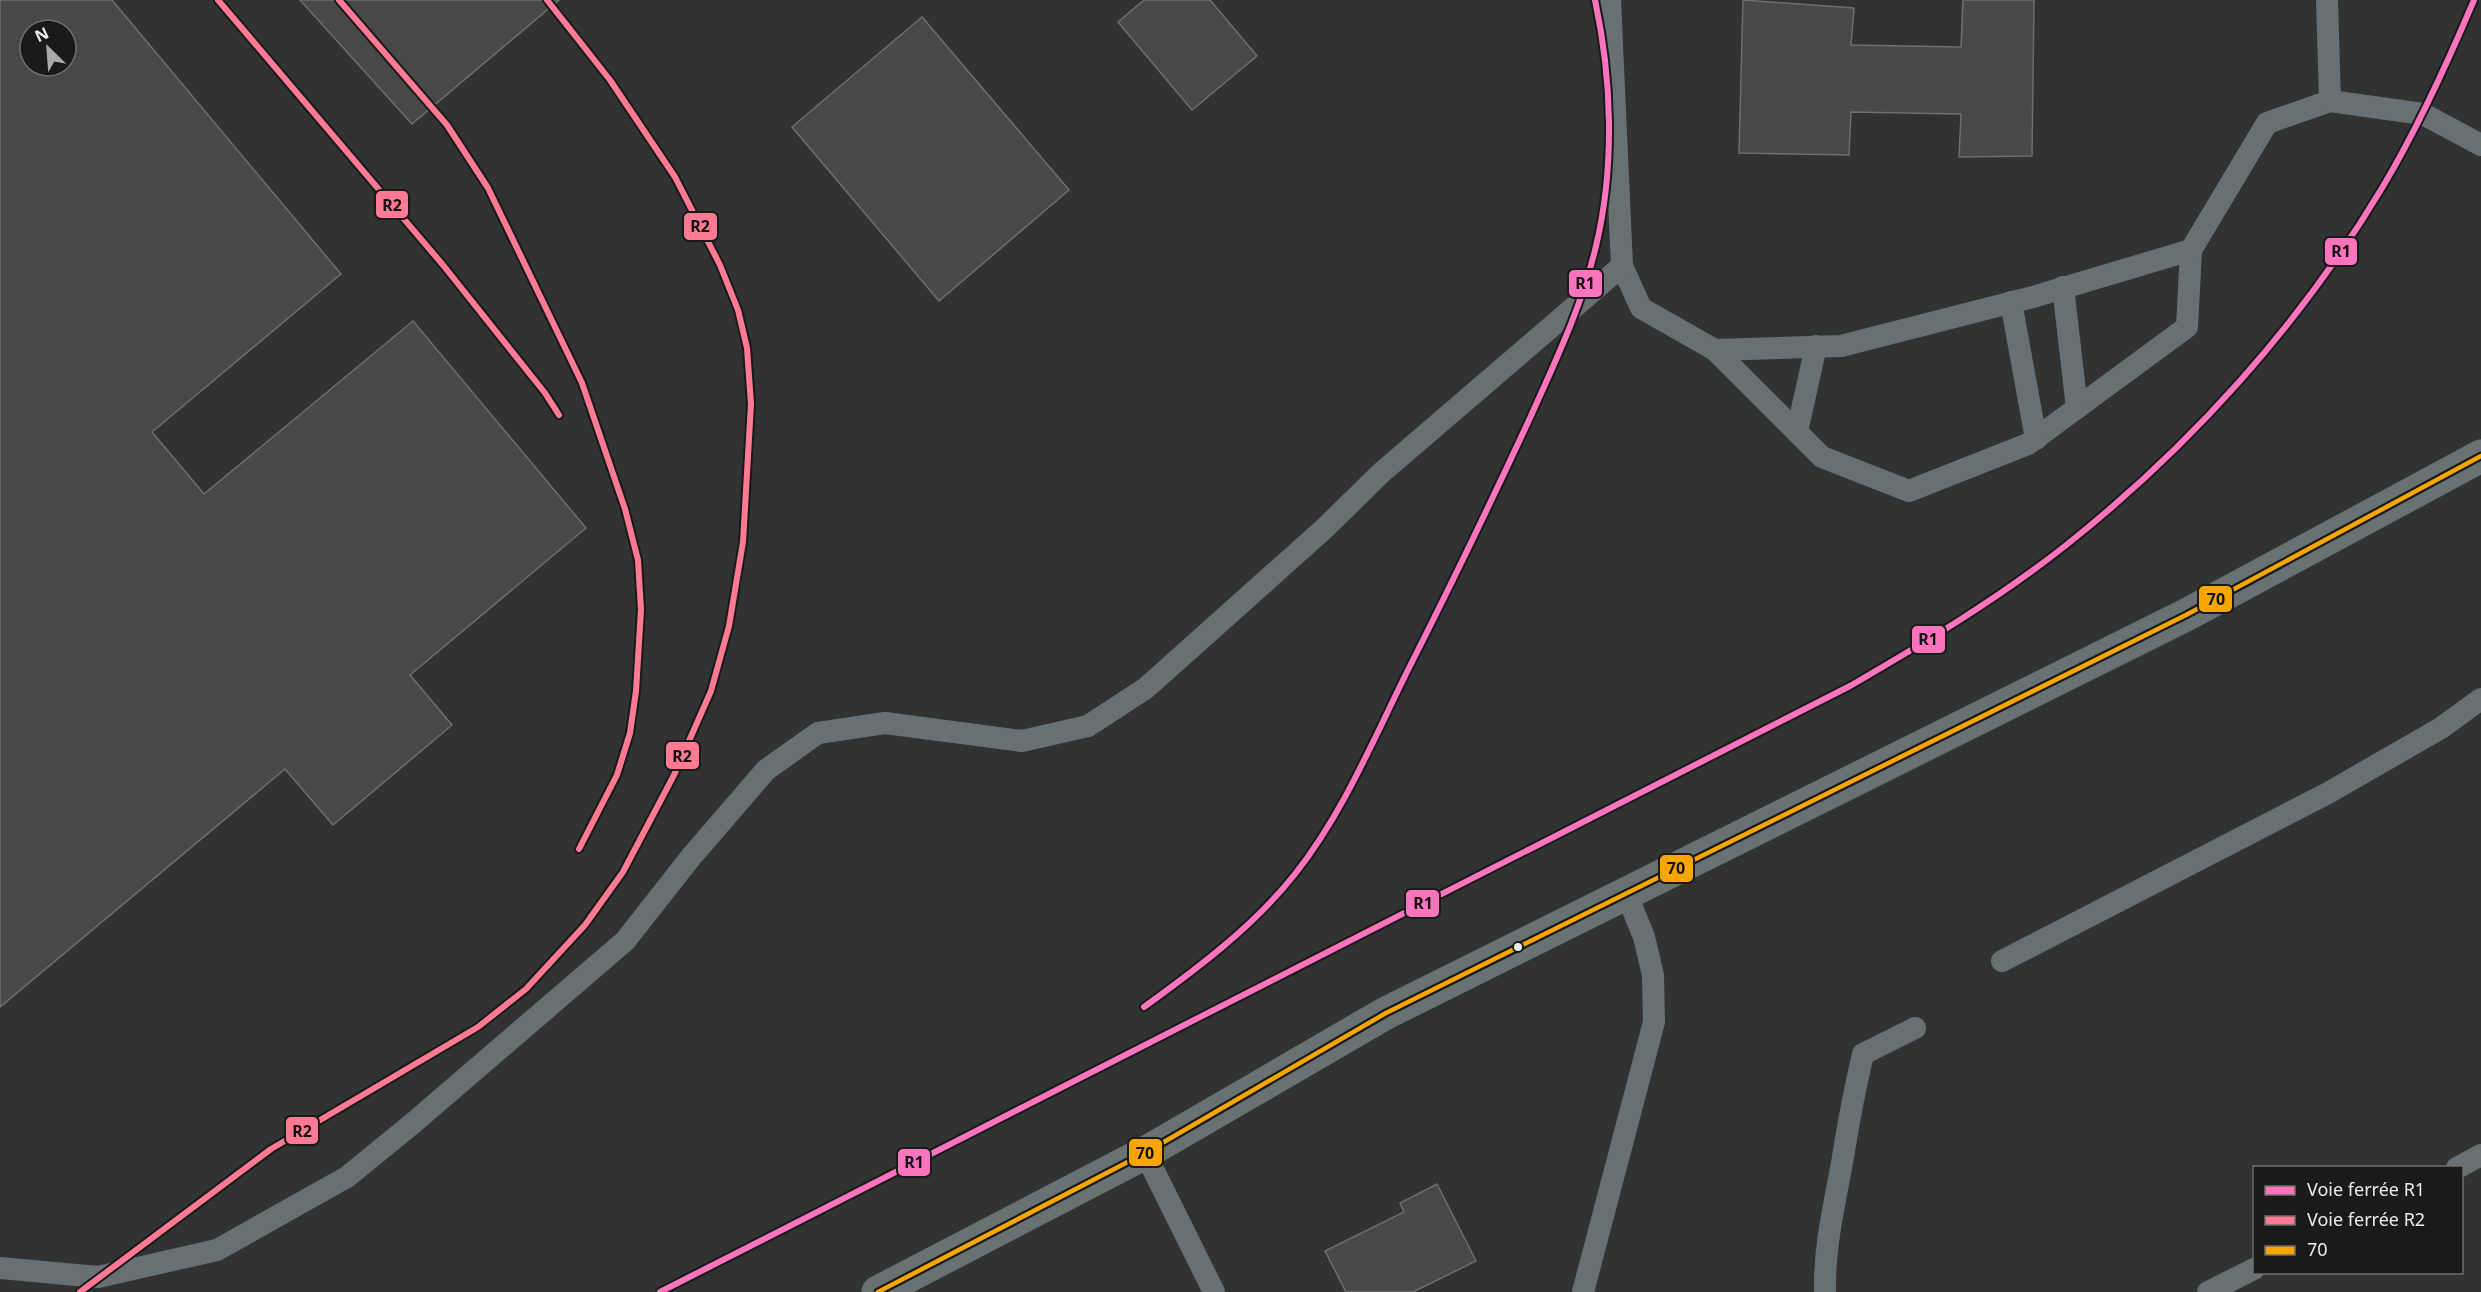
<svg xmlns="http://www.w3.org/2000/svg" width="2481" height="1292" font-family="'Noto Sans',sans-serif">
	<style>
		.building { fill: #474847; stroke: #6e6e6e; stroke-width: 1.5; fill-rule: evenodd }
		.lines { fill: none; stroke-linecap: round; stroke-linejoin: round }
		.lane { stroke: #697073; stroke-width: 22 }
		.primary { stroke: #687273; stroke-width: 33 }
		.bus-1-casing { stroke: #191a1a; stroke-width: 9 }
		.bus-1 { stroke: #f7a600; stroke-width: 4.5 }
		.rail-1-casing { stroke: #191a1a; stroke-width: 10 }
		.rail-2-casing { stroke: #191a1a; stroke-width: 10 }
		.rail-1 { stroke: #fc73be; stroke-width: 6 }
		.rail-2 { stroke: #fe7a93; stroke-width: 6 }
		.bus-dot { fill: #eaecec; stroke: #191a1a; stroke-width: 2 }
		.line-badge { stroke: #191a1a; stroke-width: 2 }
		.pale-badge-label { font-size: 16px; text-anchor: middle; font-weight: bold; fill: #111 }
	</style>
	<rect width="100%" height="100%" fill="#313232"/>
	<g class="building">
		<path d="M 0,0 L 112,0 L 341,274 L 152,432 L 204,494 L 413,321 L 586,528 L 410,675 L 452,725 L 333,825 L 285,769 L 0,1007 ZM 30,30 L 66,30 L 66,66 L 30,66 Z"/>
		<polygon points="300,0 559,0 412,124"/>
		<polygon points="1144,0 1210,0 1257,56 1192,110 1118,22"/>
		<polygon points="1743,0 1854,8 1851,45 1961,47 1963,0 2034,0 2032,156 1959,157 1961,114 1851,112 1849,155 1739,153"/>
		<polygon points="922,17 1069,190 939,301 792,127"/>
		<polygon points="1437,1184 1476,1261 1413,1292 1346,1292 1325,1251 1404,1212 1400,1203"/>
	</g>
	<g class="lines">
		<g class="lane">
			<polyline points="1610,0 1622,266 1641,308 1715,350 1822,457 1909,491 2028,444 2187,327 2191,250 2267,123 2330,101 2423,114 2481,145"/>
			<polyline points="2327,0 2330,101"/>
			<polyline points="2063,287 2077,408"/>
			<polyline points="2011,302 2036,439"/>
			<polyline points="1715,350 1841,346 2033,297 2191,250"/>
			<polyline points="1797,432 1816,346"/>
			<polyline points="2002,961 2328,793 2441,728 2481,699"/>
			<polyline points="1145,1153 1214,1292"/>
			<polyline points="2457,1168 2481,1155"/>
			<polyline points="0,1268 98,1277 217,1250 347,1177 412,1124 625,941 691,857 766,770 818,733 885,723 1022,741 1088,726 1146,688 1325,528 1381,473 1622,266"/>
			<polyline points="1583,1292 1654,1022 1653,975 1644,937 1627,895"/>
			<path d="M 1825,1292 C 1824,1240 1837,1196 1845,1145 C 1850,1114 1856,1084 1863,1054 L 1915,1028"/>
			<polyline points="2208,1292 2254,1269"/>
		</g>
		<polyline class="primary" points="878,1292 1145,1153 1386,1013 2186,615 2481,456"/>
		<g class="bus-1-casing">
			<polyline id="bus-1" points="878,1292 1145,1153 1386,1013 2186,615 2481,456"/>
		</g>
		<use href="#bus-1" class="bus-1"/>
		<g class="rail-1-casing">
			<g id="rail-1">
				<path d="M 1144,1007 C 1198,968 1254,926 1295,874 C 1345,811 1376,733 1412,662 C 1453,581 1492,500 1530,418 C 1555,362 1582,306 1596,246 C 1615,166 1612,79 1595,0"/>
				<path d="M 660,1292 L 1850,686 C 1924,643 1998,599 2065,546 C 2190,447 2300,325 2382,188 C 2418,128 2447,64 2474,0"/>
			</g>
		</g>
		<g class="rail-2-casing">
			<g id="rail-2">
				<polyline points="218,0 443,265 545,393 559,415"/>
				<polyline points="339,0 447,125 488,188 582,383 625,509 638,560 641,610 636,691 630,733 617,775 579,849"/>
				<polyline points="80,1292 271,1149 478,1027 526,989 585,925 623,872 674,775 711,691 729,626 743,542 751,404 747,348 738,310 720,265 675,177 610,80 547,0"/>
			</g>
		</g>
		<use href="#rail-1" class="rail-1"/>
		<use href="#rail-2" class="rail-2"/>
	</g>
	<circle class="bus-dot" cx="1518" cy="947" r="5"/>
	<g class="line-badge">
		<rect x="375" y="190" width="34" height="29" rx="6" fill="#fe7a93"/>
		<rect x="683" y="212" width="35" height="29" rx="6" fill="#fe7a93"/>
		<rect x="2324" y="237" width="34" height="29" rx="6" fill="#fc73be"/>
		<rect x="1568" y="269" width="35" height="29" rx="6" fill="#fc73be"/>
		<rect x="2198" y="585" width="35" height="28" rx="6" fill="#f7a600"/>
		<rect x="1911" y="625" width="35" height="29" rx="6" fill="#fc73be"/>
		<rect x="665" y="741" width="35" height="29" rx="6" fill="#fe7a93"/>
		<rect x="1659" y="854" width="35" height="29" rx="6" fill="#f7a600"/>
		<rect x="1405" y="889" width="35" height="29" rx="6" fill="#fc73be"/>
		<rect x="285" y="1116" width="34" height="29" rx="6" fill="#fe7a93"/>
		<rect x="1128" y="1138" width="35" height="29" rx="6" fill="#f7a600"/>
		<rect x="897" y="1148" width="34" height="29" rx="6" fill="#fc73be"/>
	</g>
	<g class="pale-badge-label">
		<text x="392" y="211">R2</text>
		<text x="700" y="232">R2</text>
		<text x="2341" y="257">R1</text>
		<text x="1585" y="289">R1</text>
		<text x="2216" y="605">70</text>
		<text x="1928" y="645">R1</text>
		<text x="682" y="762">R2</text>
		<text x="1676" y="874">70</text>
		<text x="1423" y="909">R1</text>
		<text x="302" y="1137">R2</text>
		<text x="1145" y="1159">70</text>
		<text x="914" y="1168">R1</text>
	</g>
	<rect x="2253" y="1166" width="210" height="108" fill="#191a1a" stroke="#6d6e6e" stroke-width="1.5"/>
	<rect x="2265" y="1186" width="30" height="9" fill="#fc73be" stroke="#6d6e6e" stroke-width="1.5"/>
	<text x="2307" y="1196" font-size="18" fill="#eaecec">Voie ferrée R1</text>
	<rect x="2265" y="1216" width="30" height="9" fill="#fe7a93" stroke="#6d6e6e" stroke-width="1.5"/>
	<text x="2307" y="1226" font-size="18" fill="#eaecec">Voie ferrée R2</text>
	<rect x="2265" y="1246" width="30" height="9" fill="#f7a600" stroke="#6d6e6e" stroke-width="1.5"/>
	<text x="2307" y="1256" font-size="18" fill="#eaecec">70</text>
	<g transform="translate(48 48) rotate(335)"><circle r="28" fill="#191a1a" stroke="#6d6e6e" stroke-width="1.5"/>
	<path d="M0-4.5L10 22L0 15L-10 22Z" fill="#a9abab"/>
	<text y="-9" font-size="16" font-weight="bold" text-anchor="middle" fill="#eaecec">N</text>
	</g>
</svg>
